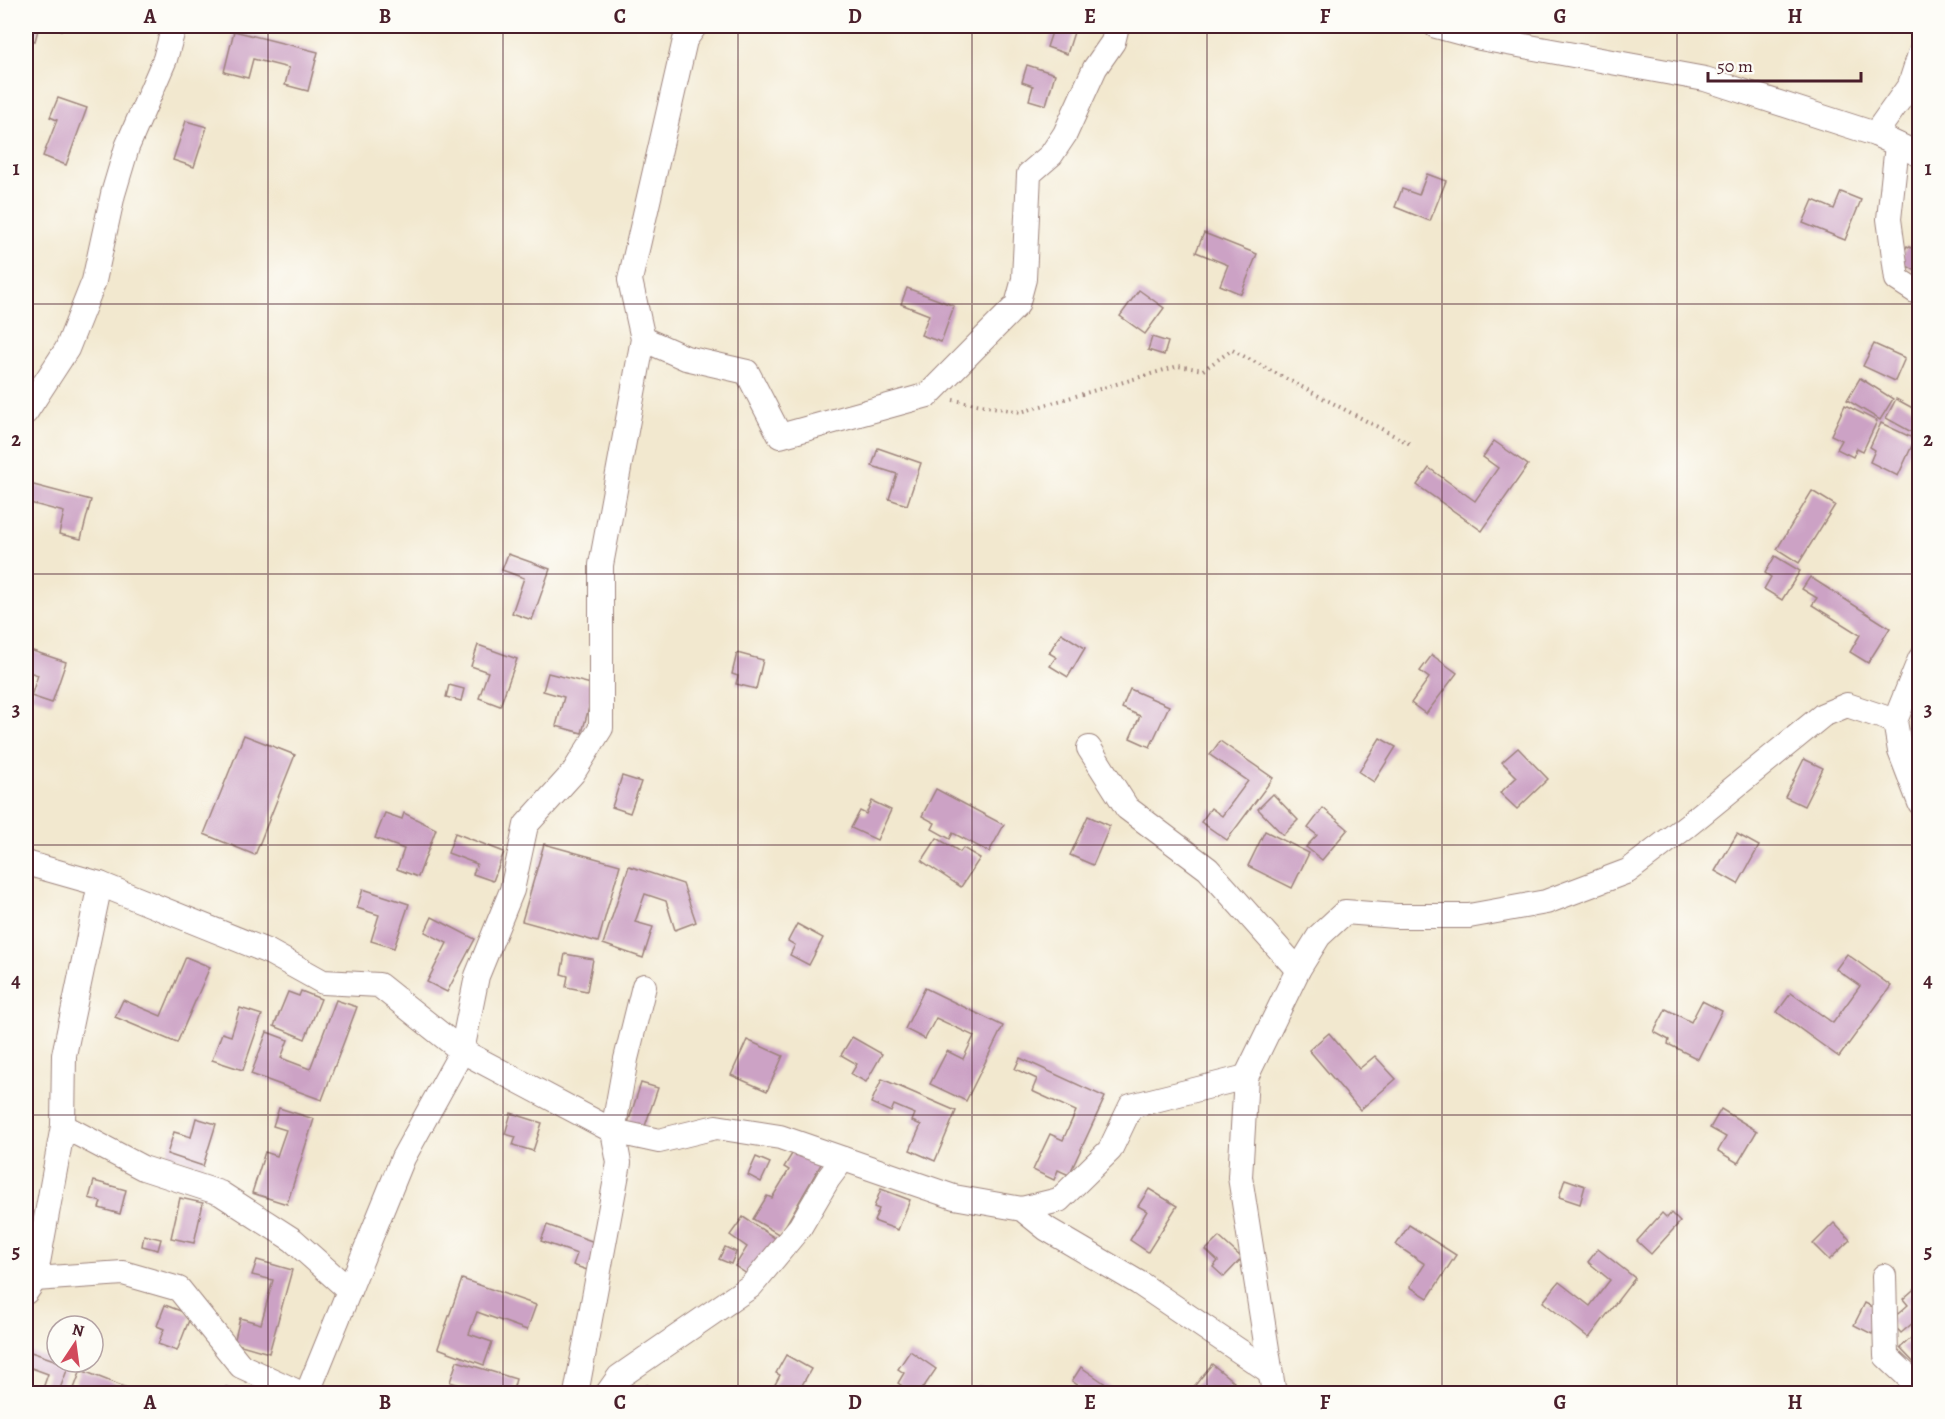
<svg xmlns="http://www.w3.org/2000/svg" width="1945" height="1419" font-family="Alegreya,serif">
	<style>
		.building { fill: #cca2c5 }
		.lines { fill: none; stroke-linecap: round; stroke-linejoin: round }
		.minor-casing { stroke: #9e847d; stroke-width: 26 }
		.path { stroke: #9e847d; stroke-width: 4; stroke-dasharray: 1.5 4.5; stroke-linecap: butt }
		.minor { stroke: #fff; stroke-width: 24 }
		.grid { fill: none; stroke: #4a1f2b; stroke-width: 1.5; stroke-opacity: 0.55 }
		.neatline { fill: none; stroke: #4a1f2b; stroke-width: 2 }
		.grid-label { font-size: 20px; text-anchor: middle; font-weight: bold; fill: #4a1f2b }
	</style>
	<rect width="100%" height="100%" fill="#fdfcf7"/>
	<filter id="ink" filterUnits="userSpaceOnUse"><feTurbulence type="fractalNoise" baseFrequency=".0167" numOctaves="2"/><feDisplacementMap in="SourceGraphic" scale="12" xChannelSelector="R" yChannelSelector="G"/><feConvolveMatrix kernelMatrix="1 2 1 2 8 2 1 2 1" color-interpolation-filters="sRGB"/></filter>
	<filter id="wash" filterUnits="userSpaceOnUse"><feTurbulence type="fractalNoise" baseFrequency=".008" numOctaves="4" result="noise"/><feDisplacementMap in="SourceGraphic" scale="24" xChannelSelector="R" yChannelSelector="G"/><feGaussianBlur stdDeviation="1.35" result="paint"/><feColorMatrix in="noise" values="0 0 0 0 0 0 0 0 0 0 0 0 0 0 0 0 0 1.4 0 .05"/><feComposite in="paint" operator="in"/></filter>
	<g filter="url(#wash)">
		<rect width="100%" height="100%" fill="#f2e8cf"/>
		<g id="blocks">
			<g class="building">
				<polygon points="26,26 39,26 35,41 26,39"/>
				<polygon points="1054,26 1076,26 1067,54 1047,47"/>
				<polygon points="234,31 318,52 308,91 285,85 289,68 253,59 248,78 224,72"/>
				<polygon points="1027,65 1055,74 1046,105 1029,100 1033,86 1022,82"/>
				<polygon points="58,98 87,108 66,165 43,156 57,120 50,117"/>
				<polygon points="186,121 207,127 194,167 173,160"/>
				<polygon points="1427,174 1446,181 1430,221 1395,207 1402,189 1419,195"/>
				<polygon points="1841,192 1861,200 1845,240 1803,223 1813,200 1834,209"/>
				<polygon points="1204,233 1257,254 1241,294 1220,285 1228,265 1196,252"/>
				<polygon points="1907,246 1920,252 1920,273 1899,262"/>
				<polygon points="907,288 954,306 941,342 921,335 929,315 901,304"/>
				<polygon points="1139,290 1164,308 1145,334 1120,316"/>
				<polygon points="1152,337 1168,342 1164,355 1148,350"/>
				<polygon points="1874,344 1905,358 1895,381 1863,366"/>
				<polygon points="1860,378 1893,399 1880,420 1847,400"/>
				<polygon points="1896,399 1920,412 1920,427 1915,434 1886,418"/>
				<polygon points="1845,405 1877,421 1863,451 1857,448 1853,457 1837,449 1842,440 1831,435"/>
				<polygon points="1881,423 1915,439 1898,476 1870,462 1875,450 1870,447"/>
				<polygon points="1494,441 1528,465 1482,531 1417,485 1429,468 1475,501 1498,468 1483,457"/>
				<polygon points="878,448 921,463 907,505 889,499 897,474 872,466"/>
				<polygon points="26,483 91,500 81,539 59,534 64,512 26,502"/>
				<polygon points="1812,491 1835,505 1799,563 1777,549"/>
				<polygon points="508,554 550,569 532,620 512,613 524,578 502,570"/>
				<polygon points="1775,556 1800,571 1782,600 1764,589 1771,577 1765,573"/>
				<polygon points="1810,577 1890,628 1868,663 1850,652 1860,635 1812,605 1817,598 1802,589"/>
				<polygon points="1061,633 1085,648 1068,677 1050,666 1056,657 1049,653"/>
				<polygon points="478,645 517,659 500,706 479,698 488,672 471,666"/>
				<polygon points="27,649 66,662 52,703 31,696 38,675 26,671"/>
				<polygon points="737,653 763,660 756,689 736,684 738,676 732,674"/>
				<polygon points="1432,655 1457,673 1426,714 1411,703 1429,678 1420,671"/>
				<polygon points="548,673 595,685 582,733 556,726 564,697 543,691"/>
				<polygon points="449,685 464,689 461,701 446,697"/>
				<polygon points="1130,689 1169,706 1150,747 1130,738 1140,716 1122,708"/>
				<polygon points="244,735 295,755 255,855 204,834"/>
				<polygon points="1380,738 1396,747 1374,782 1359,772"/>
				<polygon points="1220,741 1273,778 1227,840 1201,822 1211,808 1222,816 1248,781 1210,755"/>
				<polygon points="1518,748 1548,779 1517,809 1500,793 1517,777 1502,762"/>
				<polygon points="1804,759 1823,768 1804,806 1785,797"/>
				<polygon points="622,776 641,782 630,813 612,807"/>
				<polygon points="936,789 1004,825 989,852 953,833 950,839 932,829 935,823 922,816"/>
				<polygon points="1273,794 1298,820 1283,835 1258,809"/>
				<polygon points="872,801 891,810 877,840 851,828 860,811 866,814"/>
				<polygon points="1323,808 1348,829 1322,860 1306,847 1317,835 1308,828"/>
				<polygon points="385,813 402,819 404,813 436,829 418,877 397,869 404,849 375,838"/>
				<polygon points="1088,816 1110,826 1093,865 1070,855"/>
				<polygon points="1265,831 1309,853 1292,888 1248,866"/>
				<polygon points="455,833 504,852 493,881 473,874 477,864 448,853"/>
				<polygon points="1737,834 1759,846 1738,884 1715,871"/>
				<polygon points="937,838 960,852 963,848 980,858 961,887 922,861"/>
				<polygon points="544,844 620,865 598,942 522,921"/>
				<polygon points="629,866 683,884 696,922 675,930 666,901 645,894 635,922 653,927 643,958 603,944"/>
				<polygon points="363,889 409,904 394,948 371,941 379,915 357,908"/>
				<polygon points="432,917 475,939 447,992 427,982 447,943 425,932"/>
				<polygon points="797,924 823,938 809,965 790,955 795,945 788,941"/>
				<polygon points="565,954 593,959 587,991 566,987 568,976 561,974"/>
				<polygon points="1847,954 1891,986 1839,1057 1777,1012 1791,993 1833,1023 1860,986 1836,969"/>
				<polygon points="186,957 210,967 177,1043 115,1017 123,1000 161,1016"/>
				<polygon points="925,988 1003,1026 966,1101 930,1084 947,1051 963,1059 974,1036 936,1018 925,1039 905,1029"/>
				<polygon points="301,991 321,999 305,1039 274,1026 288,992 299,996"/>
				<polygon points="336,1000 357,1007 322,1100 251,1074 267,1032 288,1040 281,1058 310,1069"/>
				<polygon points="1702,1001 1722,1011 1698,1059 1668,1044 1669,1040 1654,1032 1666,1009 1691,1022"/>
				<polygon points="240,1008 262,1015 243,1070 212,1060 222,1033 231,1036"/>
				<polygon points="1329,1033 1359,1069 1375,1056 1396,1079 1360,1110 1309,1050"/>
				<polygon points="852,1037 882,1054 866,1082 851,1074 857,1064 841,1055"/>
				<polygon points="747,1040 783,1056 767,1091 731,1075"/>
				<polygon points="1020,1058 1105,1097 1069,1175 1058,1170 1054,1180 1033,1170 1050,1134 1063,1140 1076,1111 1032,1091 1037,1079 1015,1069"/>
				<polygon points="882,1079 956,1111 935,1161 910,1150 921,1125 912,1121 915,1114 894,1105 891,1112 871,1103"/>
				<polygon points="641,1083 658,1088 644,1129 628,1123"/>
				<polygon points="279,1108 314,1119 287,1204 252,1193 265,1152 277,1156 286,1130 273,1126"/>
				<polygon points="1721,1109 1757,1131 1738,1163 1718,1151 1726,1137 1710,1128"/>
				<polygon points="511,1113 542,1123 533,1151 513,1145 516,1137 505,1134"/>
				<polygon points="196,1118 216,1124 203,1166 167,1154 174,1132 191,1137"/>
				<polygon points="795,1149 821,1164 780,1235 753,1219 767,1196 772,1198 789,1170 784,1167"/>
				<polygon points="756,1157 770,1163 761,1182 748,1175"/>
				<polygon points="1565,1179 1585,1186 1580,1204 1559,1197"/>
				<polygon points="94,1181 126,1190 120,1214 99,1208 101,1202 89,1198"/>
				<polygon points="881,1189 910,1200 898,1230 874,1221 879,1209 874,1207"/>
				<polygon points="1149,1189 1177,1206 1148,1252 1130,1240 1147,1211 1138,1206"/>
				<polygon points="180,1198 203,1203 194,1243 171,1238"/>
				<polygon points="1662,1213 1667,1218 1671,1213 1680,1222 1651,1254 1637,1241"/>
				<polygon points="743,1217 778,1240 753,1278 735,1266 747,1247 730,1235"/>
				<polygon points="1834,1223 1850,1240 1829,1260 1813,1244"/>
				<polygon points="547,1225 600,1244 590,1271 573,1265 577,1254 541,1241"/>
				<polygon points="1409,1225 1456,1255 1428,1298 1410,1287 1425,1264 1396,1245"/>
				<polygon points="144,1235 161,1239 158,1250 142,1246"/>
				<polygon points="1219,1237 1242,1258 1224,1277 1213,1267 1218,1261 1206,1250"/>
				<polygon points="725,1247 736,1252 731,1264 719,1259"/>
				<polygon points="1598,1249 1635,1278 1589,1338 1543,1302 1559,1282 1590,1306 1610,1280 1588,1262"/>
				<polygon points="257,1260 292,1270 269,1353 234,1343 240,1318 261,1324 273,1280 252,1275"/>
				<polygon points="462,1279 536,1305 527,1330 477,1312 469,1334 492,1342 484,1365 438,1348"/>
				<polygon points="1920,1284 1920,1317 1901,1333 1890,1321 1908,1305 1903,1299"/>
				<polygon points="1865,1303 1883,1312 1872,1334 1854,1325"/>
				<polygon points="165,1305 191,1315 177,1351 158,1344 164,1329 157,1326"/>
				<polygon points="1920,1330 1920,1369 1900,1348"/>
				<polygon points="28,1351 69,1365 58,1394 41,1394 48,1374 26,1366"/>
				<polygon points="910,1351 936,1369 919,1394 914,1394 898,1383 904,1373 898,1369"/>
				<polygon points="786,1355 811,1369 797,1394 770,1394 780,1375 776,1373"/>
				<polygon points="457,1361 516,1379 512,1394 480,1394 480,1391 450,1382"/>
				<polygon points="1212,1364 1234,1382 1227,1391 1230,1394 1188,1394"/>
				<polygon points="1081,1367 1120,1394 1090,1394 1072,1381"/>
				<polygon points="81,1370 140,1393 140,1394 72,1394"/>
				<polygon points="647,1385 667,1394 644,1394"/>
				<polygon points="980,1385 991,1394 974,1394"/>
				<polygon points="226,1387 244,1393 244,1394 224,1394"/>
			</g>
		</g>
	</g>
	<g filter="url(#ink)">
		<use href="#blocks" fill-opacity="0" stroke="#9e847d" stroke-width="1.5"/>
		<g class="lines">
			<g class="minor-casing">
				<g id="minor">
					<polyline points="1436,26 1480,38 1705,79 1875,134 1920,155"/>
					<polyline points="1875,134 1910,85 1920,54"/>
					<polyline points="1897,145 1889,219 1897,279 1920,294"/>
					<polyline points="643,339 686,358 747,372 780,436 928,395 1017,305 1024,279 1029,174 1051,155 1065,134 1095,68 1113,42 1117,26"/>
					<polyline points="26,412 67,349 94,281 113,194 127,147 165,59 174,26"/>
					<polyline points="1920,659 1895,721 1900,751 1920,803"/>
					<polyline points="1089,748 1127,808 1208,869 1298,970"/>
					<polyline points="26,863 100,884 269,952 323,982 379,985 462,1051 613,1131 659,1141 716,1127 780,1137 954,1197 1022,1209 1047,1229 1139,1283 1269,1371"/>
					<polyline points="63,1126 143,1168 220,1193 293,1240 349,1290"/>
					<polyline points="1022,1209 1059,1200 1110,1150 1131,1106 1246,1077"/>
					<polyline points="1884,1276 1886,1356 1920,1388"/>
					<polyline points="35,1279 123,1273 179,1289 241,1366 302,1394"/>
					<polyline points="26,1292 35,1279 63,1126 64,1055 100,884"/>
					<polyline points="307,1394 403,1158 462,1051 477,976 512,890 526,825 573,773 601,728 601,565 643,339 630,280 685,40 695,26"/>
					<polyline points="576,1394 619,1163 613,1131 626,1059 644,986"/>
					<polyline points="607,1394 619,1377 751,1286 800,1227 828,1179 843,1159"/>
					<polyline points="1274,1394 1240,1177 1246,1077 1298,970 1319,936 1345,912 1396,916 1469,916 1546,902 1628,871 1688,825 1823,715 1847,705 1895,721"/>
				</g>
			</g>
			<g class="path">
				<polyline points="60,30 62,26"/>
				<polyline points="953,400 1021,412 1178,366 1203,370 1232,350 1410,444"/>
			</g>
			<use href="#minor" class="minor"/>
		</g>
	</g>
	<path class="grid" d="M 268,26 L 268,1394M 503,26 L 503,1394M 738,26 L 738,1394M 972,26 L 972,1394M 1207,26 L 1207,1394M 1442,26 L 1442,1394M 1677,26 L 1677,1394M 26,304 L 1920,304M 26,574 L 1920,574M 26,845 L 1920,845M 26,1115 L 1920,1115"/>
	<rect width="1945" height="1419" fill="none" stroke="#fdfcf7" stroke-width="66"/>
	<g transform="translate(75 1344) rotate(13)"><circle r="28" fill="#fdfcf7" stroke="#b5a4a5" stroke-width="1.5"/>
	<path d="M0-4.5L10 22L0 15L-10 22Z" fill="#d1495b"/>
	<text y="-9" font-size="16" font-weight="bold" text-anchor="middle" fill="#4a1f2b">N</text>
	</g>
	<path d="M1708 72v9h153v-9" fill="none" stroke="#4a1f2b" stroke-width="3"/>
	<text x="1717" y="72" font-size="18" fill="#4a1f2b" stroke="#fdfcf7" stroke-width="4.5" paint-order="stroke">50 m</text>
	<rect x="33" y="33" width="1879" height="1353" class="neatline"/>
	<g class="grid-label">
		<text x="150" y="23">A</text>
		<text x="385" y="23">B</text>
		<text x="620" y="23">C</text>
		<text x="855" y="23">D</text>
		<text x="1090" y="23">E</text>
		<text x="1325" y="23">F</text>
		<text x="1560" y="23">G</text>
		<text x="1795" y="23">H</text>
		<text x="16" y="175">1</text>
		<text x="1928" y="175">1</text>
		<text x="16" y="446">2</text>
		<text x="1928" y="446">2</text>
		<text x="16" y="716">3</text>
		<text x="1928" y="716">3</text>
		<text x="16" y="987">4</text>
		<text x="1928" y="987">4</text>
		<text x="16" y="1258">5</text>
		<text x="1928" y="1258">5</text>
		<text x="150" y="1409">A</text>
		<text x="385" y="1409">B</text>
		<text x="620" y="1409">C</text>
		<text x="855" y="1409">D</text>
		<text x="1090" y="1409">E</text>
		<text x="1325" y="1409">F</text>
		<text x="1560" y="1409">G</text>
		<text x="1795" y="1409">H</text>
	</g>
</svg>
